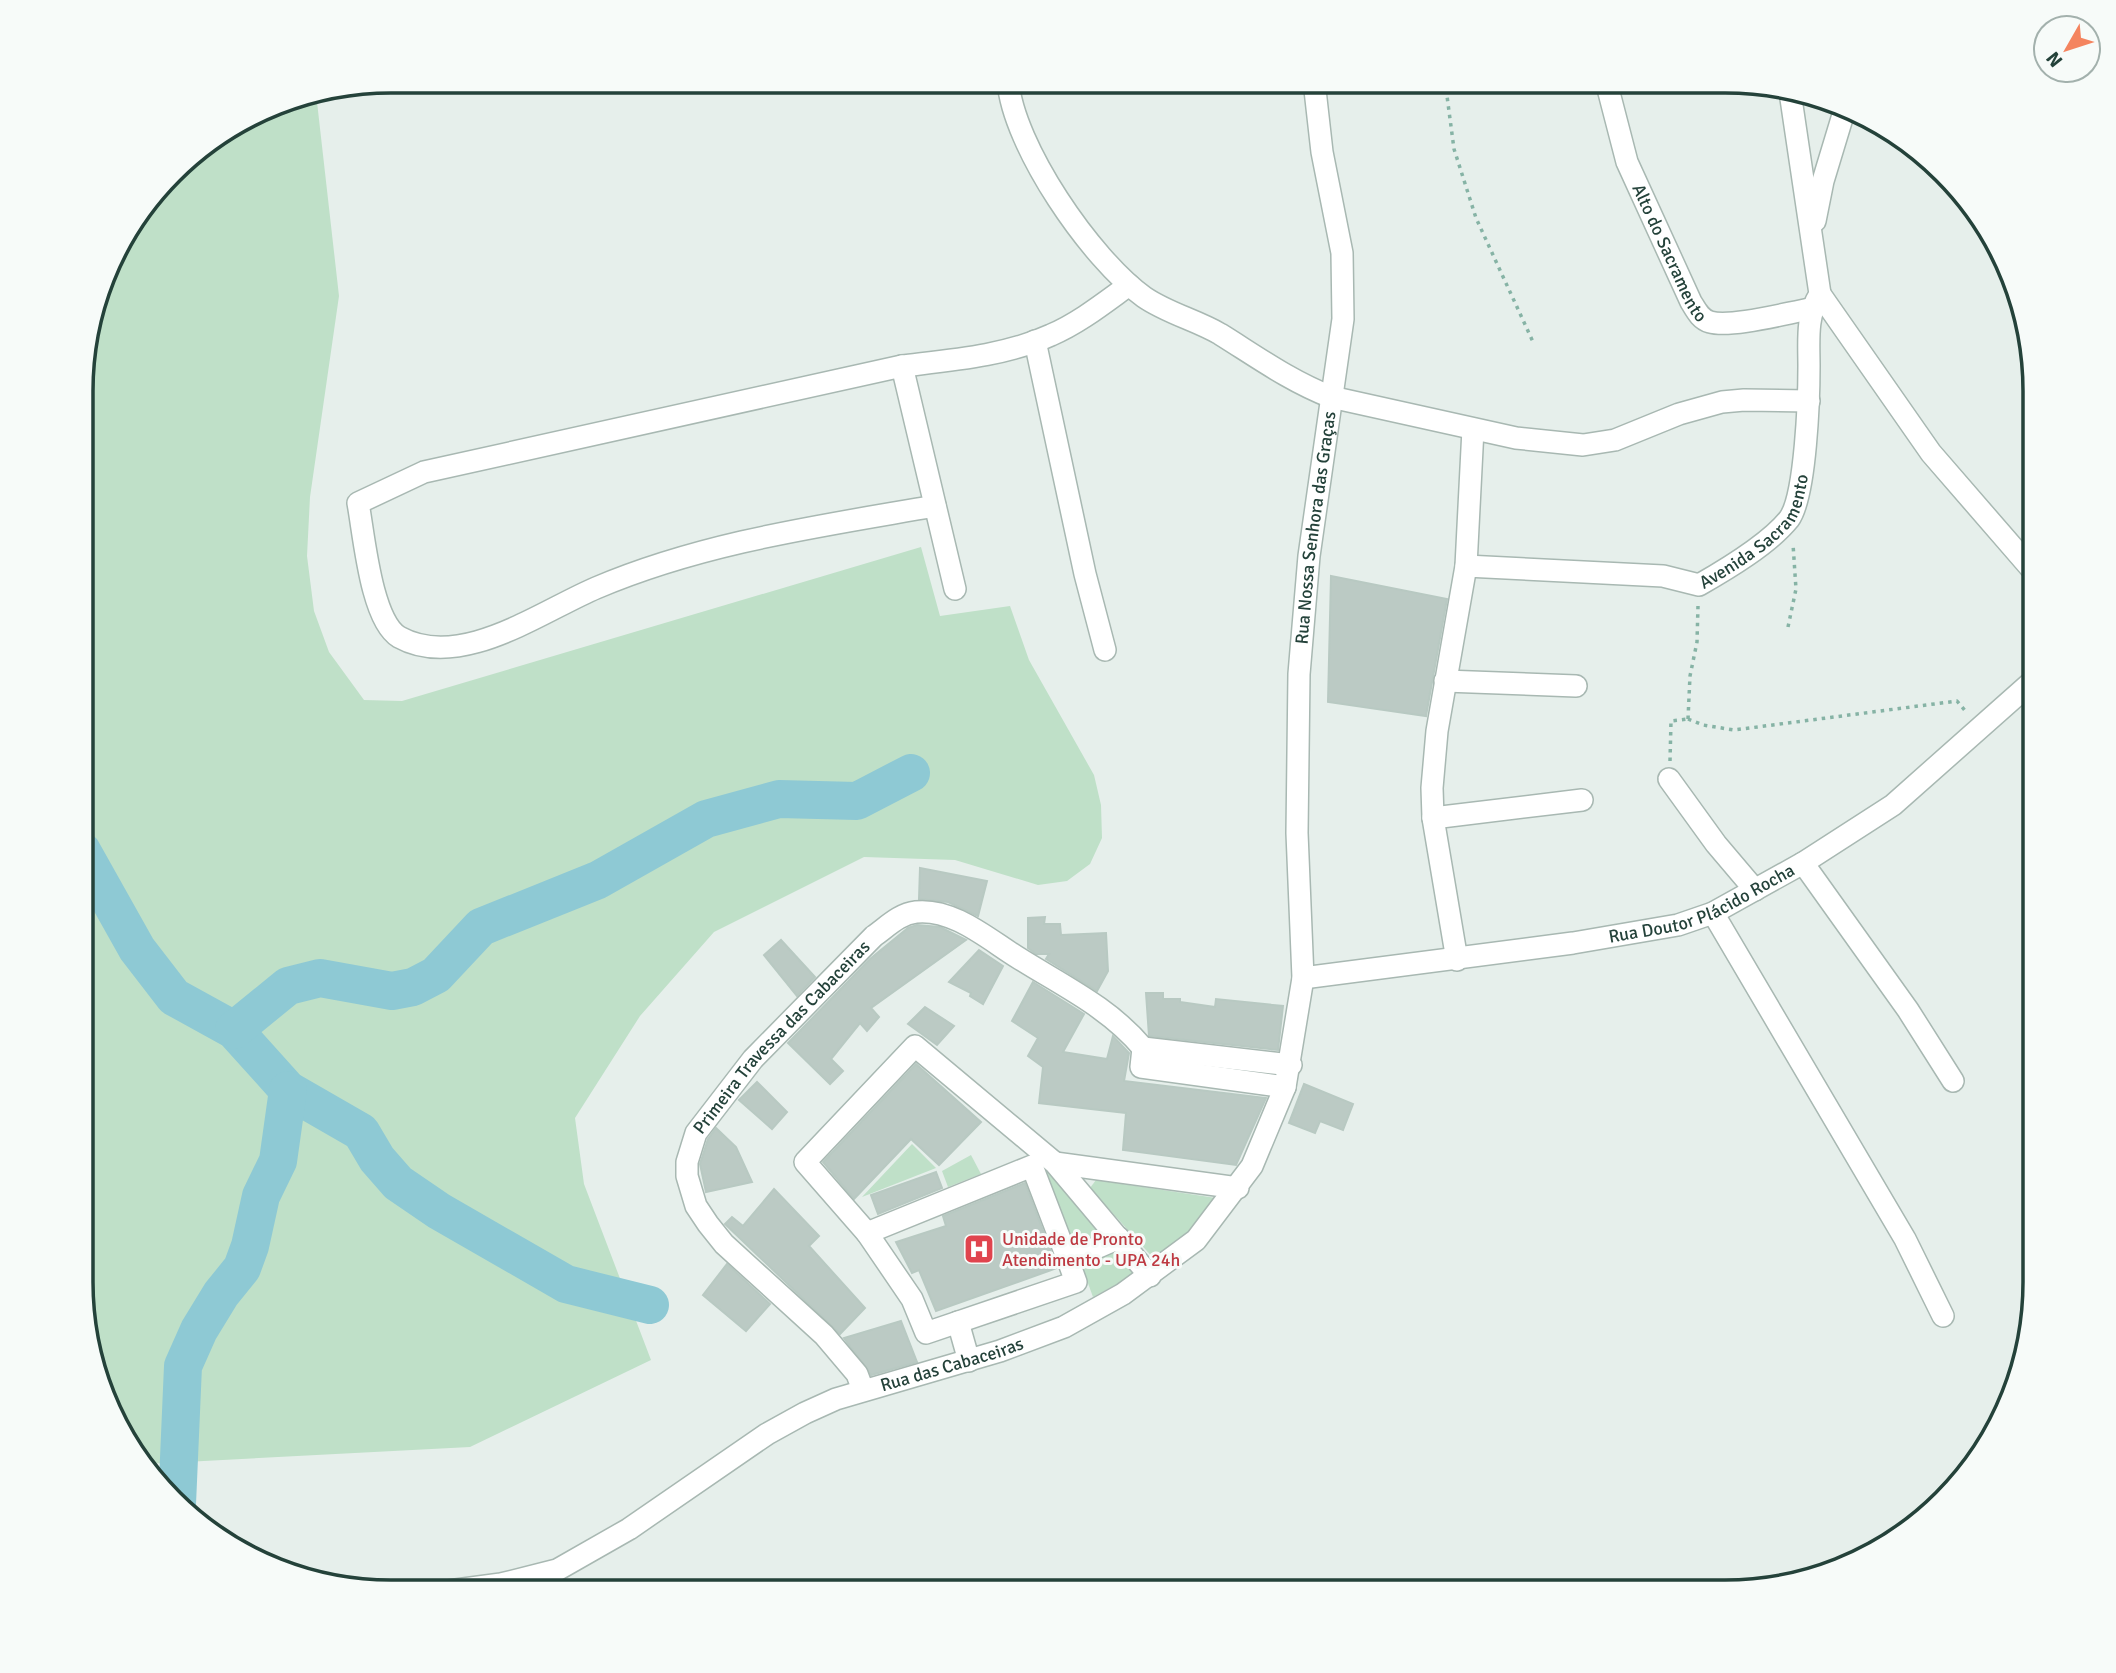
<svg xmlns="http://www.w3.org/2000/svg" width="2116" height="1673" font-family="Signika,sans-serif">
	<style>
		.green { fill: #bfe0c8 }
		.lines { fill: none; stroke-linecap: round; stroke-linejoin: round }
		.river { stroke: #8ec9d4; stroke-width: 38 }
		.building { fill: #bbcac4; stroke: #b8c9c2; stroke-width: 2 }
		.minor-casing { stroke: #a8b8b2; stroke-width: 24 }
		.path { stroke: #86b3a5; stroke-width: 3.5; stroke-dasharray: 3.5 5; stroke-linecap: butt }
		.minor { stroke: #fff; stroke-width: 21 }
		.labels { text-anchor: middle; dominant-baseline: central; stroke-width: 6; stroke-linejoin: round; paint-order: stroke }
		.street-label { font-size: 18px; fill: #24423a; stroke: #f7fbf9 }
		.health-label { font-size: 18px; fill: #be3a42; stroke: #f7fbf9; text-anchor: start }
		.rim { fill: none; stroke: #24423a; stroke-width: 3.5 }
	</style>
	<rect width="100%" height="100%" fill="#e6efeb"/>
	<g class="green">
		<polygon points="316,93 339,296 310,497 307,556 314,611 329,652 364,700 402,701 921,547 940,616 1010,606 1029,660 1094,775 1101,805 1102,838 1090,864 1067,881 1038,885 955,860 864,857 714,932 640,1016 575,1118 584,1184 651,1360 470,1447 147,1464 112,1419 81,1303 83,349 122,236 186,157 290,97"/>
		<polygon points="912,1144 936,1168 862,1197"/>
		<polygon points="971,1155 981,1174 948,1187 942,1171"/>
		<polygon points="1046,1167 1104,1236 1075,1249 1042,1170"/>
		<polygon points="1096,1180 1216,1198 1197,1225 1155,1260 1090,1188"/>
		<polygon points="1115,1248 1136,1274 1093,1297 1081,1264"/>
	</g>
	<g class="lines">
		<g class="river">
			<polyline points="82,851 137,949 174,997 234,1030 288,1090 361,1132 377,1159 398,1183 439,1211 566,1284 650,1305"/>
			<polyline points="234,1030 288,986 320,978 392,991 413,987 436,975 481,927 598,880 706,819 779,799 857,801 911,773"/>
			<polyline points="177,1504 183,1366 199,1330 221,1294 242,1268 250,1246 261,1196 278,1161 288,1090"/>
		</g>
	</g>
	<g class="building">
		<polygon points="1331,576 1447,599 1426,716 1328,702"/>
		<polygon points="920,868 987,881 978,916 948,902 919,899"/>
		<polygon points="1045,917 1044,924 1060,924 1061,935 1106,933 1108,971 1097,991 1046,959 1049,954 1036,954 1028,948 1028,918"/>
		<polygon points="917,925 940,927 966,940 871,1008 879,1017 867,1031 860,1023 831,1059 843,1071 830,1084 788,1043 870,959 908,928"/>
		<polygon points="781,940 815,977 797,996 764,955"/>
		<polygon points="979,950 1003,966 983,1004 970,996 971,993 949,982"/>
		<polygon points="1033,982 1084,1014 1063,1052 1107,1059 1113,1036 1129,1053 1124,1081 1266,1098 1236,1165 1123,1150 1126,1113 1039,1103 1043,1067 1028,1056 1038,1038 1012,1021"/>
		<polygon points="1146,993 1163,993 1163,999 1180,999 1180,1002 1215,1007 1216,999 1283,1006 1278,1050 1149,1036"/>
		<polygon points="925,1007 954,1026 937,1045 908,1024"/>
		<polygon points="916,1064 981,1122 939,1165 911,1139 854,1199 823,1162"/>
		<polygon points="757,1082 787,1112 772,1129 739,1100"/>
		<polygon points="1304,1084 1353,1104 1343,1130 1320,1121 1315,1133 1289,1123"/>
		<polygon points="716,1128 736,1147 752,1182 706,1192 700,1164 708,1139"/>
		<polygon points="936,1172 942,1188 878,1214 871,1195"/>
		<polygon points="1025,1183 1057,1268 936,1311 919,1270 912,1273 896,1242 946,1226 943,1216"/>
		<polygon points="774,1189 819,1236 809,1246 865,1308 840,1334 725,1224 732,1217 743,1226"/>
		<polygon points="727,1264 770,1304 746,1331 703,1295"/>
		<polygon points="901,1321 917,1362 871,1375 844,1338"/>
	</g>
	<g class="lines">
		<g class="minor-casing">
			<g id="minor">
				<path d="M 1008,81 C 1013,146 1091,259 1144,297 C 1167,313 1196,320 1220,334 C 1257,357 1290,381 1331,397 L 1516,438 L 1583,445 L 1615,440 L 1679,414 L 1722,402 L 1744,400 L 1809,401"/>
				<path id="s1" d="M 1606,81 L 1627,162 L 1691,302 C 1696,310 1700,319 1710,322 C 1731,328 1787,313 1810,309"/>
				<polyline points="1815,221 1823,181 1846,105"/>
				<polyline points="1820,294 1931,453 2035,573"/>
				<polyline points="1035,341 1085,574 1105,650"/>
				<polyline points="902,366 955,589"/>
				<path d="M 935,506 C 821,526 704,542 596,588 C 540,612 460,671 399,637 C 371,620 364,535 358,503 L 424,472 L 902,366 C 952,360 1005,356 1051,335 C 1079,323 1104,303 1129,285"/>
				<path id="s2" d="M 1466,566 L 1663,576 L 1699,585 C 1727,569 1769,544 1789,519 C 1806,496 1809,396 1809,366 C 1809,341 1806,316 1820,294 L 1790,92"/>
				<polyline points="1445,681 1576,686"/>
				<polyline points="1669,779 1716,844 1755,890"/>
				<polyline points="1433,818 1582,800"/>
				<polyline points="1803,863 1908,1010 1953,1081"/>
				<polyline points="1713,913 1905,1239 1943,1316"/>
				<polyline points="1457,960 1433,818 1432,788 1437,731 1466,566 1473,429"/>
				<path id="s3" d="M 1303,978 L 1573,943 L 1678,925 L 1713,913 L 1803,863 L 1893,805 L 2035,679"/>
				<polyline points="1143,1048 1141,1067 1285,1087"/>
				<polyline points="1143,1048 1291,1065"/>
				<polyline points="1055,1163 1238,1188"/>
				<polyline points="867,1233 805,1162 915,1046 1055,1163 1150,1276"/>
				<polyline points="1068,1260 1076,1282 926,1333 912,1299 867,1233 1032,1166 1068,1260 1119,1238"/>
				<polyline points="958,1322 969,1361"/>
				<path id="s4" d="M 863,1390 L 857,1374 L 824,1335 L 724,1244 L 708,1224 L 696,1206 L 687,1176 L 687,1162 L 696,1133 L 753,1059 L 874,936 C 887,927 899,914 916,912 C 953,908 988,939 1017,957 C 1061,985 1109,1007 1143,1048"/>
				<path id="s5" d="M 441,1592 L 501,1584 L 557,1570 L 629,1529 L 767,1434 L 805,1413 L 836,1399 L 1000,1351 L 1064,1327 L 1123,1294 L 1196,1240 L 1252,1166 L 1285,1087 L 1303,978 L 1297,833 L 1299,674 L 1309,556 L 1343,319 L 1342,253 L 1322,152 L 1314,81"/>
			</g>
		</g>
		<g class="path">
			<polyline points="1445,81 1454,149 1476,218 1534,344"/>
			<polyline points="1788,627 1796,589 1793,544"/>
			<polyline points="1688,719 1703,725 1734,730 1957,701 1967,713"/>
			<polyline points="1688,719 1690,676 1697,642 1698,606"/>
			<polyline points="1670,761 1671,721 1688,719"/>
		</g>
		<use href="#minor" class="minor"/>
	</g>
	<defs>
		<g id="hospital-square" transform="scale(1.575)"><rect x="-9" y="-9" width="18" height="18" rx="4" fill="#e0444e" stroke="#f7fbf9"/><path d="M-5-5h3v3.5h4V-5h3V5h-3V1.5h-4V5h-3Z" fill="#fff"/></g>
	</defs>
	<g fill-rule="evenodd">
		<use href="#hospital-square" x="979" y="1249"/>
	</g>
	<g class="labels">
		<g class="street-label">
			<text stroke="none"><textPath href="#s1" startOffset="184">Alto do Sacramento</textPath></text>
			<text stroke="none"><textPath href="#s2" startOffset="315">Avenida Sacramento</textPath></text>
			<text stroke="none"><textPath href="#s5" startOffset="1584">Rua Nossa Senhora das Graças</textPath></text>
			<text stroke="none"><textPath href="#s3" startOffset="408">Rua Doutor Plácido Rocha</textPath></text>
			<text stroke="none"><textPath href="#s4" startOffset="455">Primeira Travessa das Cabaceiras</textPath></text>
			<text stroke="none"><textPath href="#s5" startOffset="567">Rua das Cabaceiras</textPath></text>
		</g>
		<g class="health-label">
			<text x="1002" y="1239">Unidade de Pronto<tspan x="1002" dy="21">Atendimento - UPA 24h</tspan></text>
		</g>
	</g>
	<path d="M0 0H2116V1673H0ZM391 93H1725A298 298 0 0 1 2023 391V1282A298 298 0 0 1 1725 1580H391A298 298 0 0 1 93 1282V391A298 298 0 0 1 391 93Z" fill="#f7fbf9" fill-rule="evenodd"/>
	<path class="rim" d="M391 93H1725A298 298 0 0 1 2023 391V1282A298 298 0 0 1 1725 1580H391A298 298 0 0 1 93 1282V391A298 298 0 0 1 391 93Z"/>
	<g transform="translate(2067 49) rotate(231)"><circle r="33" fill="#f7fbf9" stroke="#a3b1ad" stroke-width="2"/>
	<path d="M0-5L12 26L0 18L-12 26Z" fill="#f4845f"/>
	<text y="-10" font-size="19" font-weight="bold" text-anchor="middle" fill="#24423a">N</text>
	</g>
</svg>
